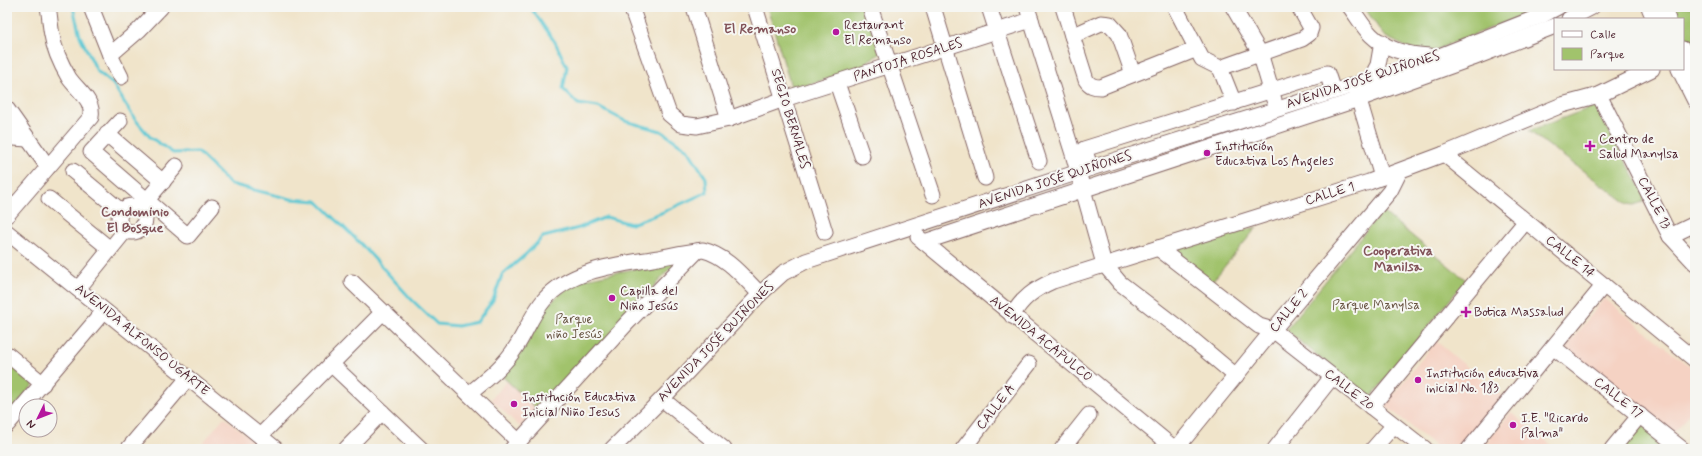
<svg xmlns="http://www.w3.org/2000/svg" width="1702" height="456" font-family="Mynerve,sans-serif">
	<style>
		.built { fill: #f5d2c3 }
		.green { fill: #a1c36c; stroke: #76714c }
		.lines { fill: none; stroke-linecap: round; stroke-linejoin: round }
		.stream { stroke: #5cc8d4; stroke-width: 3 }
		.minor-casing { stroke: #846463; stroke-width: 17 }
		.minor { stroke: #fff; stroke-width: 15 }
		.poi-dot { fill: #b5179e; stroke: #f6f6f2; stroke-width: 1.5 }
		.labels { text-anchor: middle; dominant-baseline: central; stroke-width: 4; stroke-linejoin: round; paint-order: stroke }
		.poi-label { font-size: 13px; fill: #4a1f2b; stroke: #f6f6f2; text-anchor: start }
		.street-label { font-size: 13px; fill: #4a1f2b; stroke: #f6f6f2 }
		.park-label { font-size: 13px; fill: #64503e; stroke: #f6f6f2 }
		.neighbourhood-label { font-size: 14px; font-weight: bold; fill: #825359; stroke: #f6f6f2 }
	</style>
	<rect width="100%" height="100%" fill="#f6f6f2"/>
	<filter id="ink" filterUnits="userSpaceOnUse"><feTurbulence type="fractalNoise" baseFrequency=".025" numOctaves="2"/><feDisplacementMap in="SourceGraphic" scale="8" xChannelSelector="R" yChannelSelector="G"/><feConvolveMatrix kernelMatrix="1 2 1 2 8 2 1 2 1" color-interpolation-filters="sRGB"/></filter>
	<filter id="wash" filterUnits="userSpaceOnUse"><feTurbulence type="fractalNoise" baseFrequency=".012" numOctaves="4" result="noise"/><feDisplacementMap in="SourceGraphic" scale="16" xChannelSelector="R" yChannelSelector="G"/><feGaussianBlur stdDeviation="0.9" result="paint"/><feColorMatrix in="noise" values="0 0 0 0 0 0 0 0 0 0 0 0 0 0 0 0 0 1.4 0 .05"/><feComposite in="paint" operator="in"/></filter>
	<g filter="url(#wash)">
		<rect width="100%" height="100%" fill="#f0e4ca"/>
		<g class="built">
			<polygon points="1604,298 1695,371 1695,407 1674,433 1566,348"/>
			<polygon points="1436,341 1503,397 1460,449 1439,449 1385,405"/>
			<polygon points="507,381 537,409 520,427 491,399"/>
			<polygon points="1511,412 1556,449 1483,449 1490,440 1489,439"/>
			<polygon points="224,417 264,449 198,449"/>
		</g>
		<g class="green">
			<polygon points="767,7 865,7 880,54 869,60 863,67 792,90"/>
			<polygon points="1364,7 1527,7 1526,14 1430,52 1414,51 1384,36"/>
			<polygon points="1669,7 1695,7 1695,59 1683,34 1683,19 1675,19"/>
			<polygon points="1595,106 1645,195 1643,202 1634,205 1628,204 1529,131"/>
			<polygon points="1382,211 1466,280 1370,398 1286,330"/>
			<polygon points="1257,227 1211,283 1168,250"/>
			<polygon points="672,261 675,263 540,412 503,377 531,337 544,308 576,281"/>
			<polygon points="7,361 35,383 7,416"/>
			<polygon points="1642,424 1672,449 1622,449"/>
		</g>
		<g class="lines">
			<polyline class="stream" points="73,7 80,36 97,71 113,84 134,118 150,137 173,153 198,152 230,184 291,199 317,201 361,244 412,300 437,324 458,326 477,322 493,300 502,275 525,255 543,237 579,228 606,217 631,224 661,213 707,192 706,178 688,150 661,131 625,121 598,107 578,104 563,89 567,67 555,42 530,7"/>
		</g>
	</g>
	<g filter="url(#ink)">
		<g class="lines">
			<g class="minor-casing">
				<g id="minor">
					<polyline points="91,7 110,55 121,77"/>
					<polyline points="631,7 669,114 681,124 697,126 729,119 784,99 1031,20"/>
					<polyline points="694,7 729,119"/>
					<polyline points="755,7 825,232"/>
					<polyline points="870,7 933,195"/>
					<polyline points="933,7 985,178"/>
					<polyline points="989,7 1039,161"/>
					<polyline points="1027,7 1073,154 1104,264 1120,283 1180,329 1236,376"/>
					<path d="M 1063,7 L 1086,80 C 1090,86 1094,87 1101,87 L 1197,49"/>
					<polyline points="1175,7 1202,59 1220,68 1234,103"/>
					<polyline points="1233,7 1260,53 1274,100"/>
					<path d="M 1350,7 C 1357,16 1363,27 1371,35 C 1386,50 1410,55 1430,56"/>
					<polyline points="1649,7 1654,19"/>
					<polyline points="1662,7 1668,19"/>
					<polyline points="1569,19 1592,7"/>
					<polyline points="1072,36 1101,23 1110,24 1119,34 1133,74"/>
					<polyline points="1683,49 1695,73"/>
					<polyline points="110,55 139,30 161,7"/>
					<polyline points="1220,68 1302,39 1309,34 1311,28 1299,7"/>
					<polyline points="1679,69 1695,101"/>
					<polyline points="1370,80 1378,65 1382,42"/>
					<polyline points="837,83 862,156"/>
					<polyline points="1356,90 1382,177"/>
					<polyline points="1599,95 1670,236 1695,263"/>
					<polyline points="7,109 48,167"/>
					<polyline points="120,121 91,152 188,236 212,207"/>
					<polyline points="107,134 163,182"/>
					<polyline points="7,135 14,138 27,139"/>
					<polyline points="1444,154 1695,360"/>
					<polyline points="1091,168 1084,149 1327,73 1333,91"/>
					<polyline points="73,171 121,211"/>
					<polyline points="49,199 110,249"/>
					<circle cx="132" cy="219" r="13"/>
					<polyline points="141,207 176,166"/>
					<path d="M 7,215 L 91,117 C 94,100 78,91 69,78 C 62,66 54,49 52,35 C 50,26 50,16 48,7"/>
					<polyline points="7,232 276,449"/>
					<polyline points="1670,236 1695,224"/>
					<polyline points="918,237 1175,449"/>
					<polyline points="924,242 1359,99 1473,58 1555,26"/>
					<polyline points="1158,248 1259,326 1273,330 1425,449"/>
					<polyline points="352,282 519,442"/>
					<polyline points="78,289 125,231"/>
					<path d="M 1012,316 C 1022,298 1035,289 1053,281 L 1369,182 L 1444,154 L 1562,105 L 1599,95 L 1652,69"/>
					<polyline points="1553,347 1682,449"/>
					<polyline points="7,354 43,384"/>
					<polyline points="331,364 421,449"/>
					<path d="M 469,394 C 486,380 504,366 516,347 C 526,332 532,314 544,300 C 570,270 616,265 652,259 C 669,256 686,252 703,250 C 727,256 743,277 760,294"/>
					<polyline points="662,399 724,449"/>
					<polyline points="1371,407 1526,221"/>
					<polyline points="7,425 104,311"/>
					<polyline points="260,436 383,312"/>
					<polyline points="128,449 188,378"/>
					<polyline points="346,449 382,412"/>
					<polyline points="512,449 628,322 697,251"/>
					<polyline points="612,449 662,399 760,294 783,273 806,261 1091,168 1370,80 1437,57 1543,15 1558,7"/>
					<polyline points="963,449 1029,364"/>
					<polyline points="1062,449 1089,415"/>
					<polyline points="1176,449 1273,330 1390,191 1400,171"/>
					<polyline points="1275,449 1332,377"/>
					<polyline points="1373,449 1394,425"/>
					<polyline points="1469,449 1604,285"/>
					<polyline points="1612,449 1640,415"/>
				</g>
			</g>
			<use href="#minor" class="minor"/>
		</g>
	</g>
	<g class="poi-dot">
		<circle cx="836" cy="32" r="4"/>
		<path d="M1588 140h4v4h4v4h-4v4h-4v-4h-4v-4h4z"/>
		<circle cx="1207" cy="153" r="4"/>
		<circle cx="612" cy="298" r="4"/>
		<path d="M1464 306h4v4h4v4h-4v4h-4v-4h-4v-4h4z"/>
		<circle cx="1418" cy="380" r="4"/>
		<circle cx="514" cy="404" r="4"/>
		<circle cx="1513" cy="425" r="4"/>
	</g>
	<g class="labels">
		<g class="poi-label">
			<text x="844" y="25">Restaurant<tspan x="844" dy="15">El Remanso</tspan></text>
			<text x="1599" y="139">Centro de<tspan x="1599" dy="15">Salud Manylsa</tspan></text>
			<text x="1215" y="146">Institución<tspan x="1215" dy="15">Educativa Los Angeles</tspan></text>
			<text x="620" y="291">Capilla del<tspan x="620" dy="15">Niño Jesús</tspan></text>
			<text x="1474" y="312">Botica Massalud</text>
			<text x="1426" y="373">Institución educativa<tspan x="1426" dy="15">inicial No. 183</tspan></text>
			<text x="522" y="397">Institución Educativa<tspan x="522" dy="15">Inicial Niño Jesus</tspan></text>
			<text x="1521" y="418">I.E. "Ricardo<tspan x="1521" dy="15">Palma"</tspan></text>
		</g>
		<g class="street-label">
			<text transform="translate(908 60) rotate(-18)">PANTOJA ROSALES</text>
			<text transform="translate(1363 80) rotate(-18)">AVENIDA JOSÉ QUIÑONES</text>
			<text transform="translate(790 119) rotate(73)">SEGIO BERNALES</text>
			<text transform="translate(1055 180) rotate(-18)">AVENIDA JOSÉ QUIÑONES</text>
			<text transform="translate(1330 194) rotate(-17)">CALLE 1</text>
			<text transform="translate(1654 203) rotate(63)">CALLE 13</text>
			<text transform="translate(1570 257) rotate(39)">CALLE 14</text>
			<text transform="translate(1289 311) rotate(-50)">CALLE 2</text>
			<text transform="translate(1041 339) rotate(39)">AVENIDA ACAPULCO</text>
			<text transform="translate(142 340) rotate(39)">AVENIDA ALFONSO UGARTE</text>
			<text transform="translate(716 342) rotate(-46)">AVENIDA JOSÉ QUIÑONES</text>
			<text transform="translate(1349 390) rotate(38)">CALLE 20</text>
			<text transform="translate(1618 398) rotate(38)">CALLE 17</text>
			<text transform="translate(996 407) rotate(-52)">CALLE A</text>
		</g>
		<g class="park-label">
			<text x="1376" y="305">Parque Manylsa</text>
			<text x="574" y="319">Parque<tspan x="574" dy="15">niño Jesús</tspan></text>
		</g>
		<g class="neighbourhood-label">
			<text x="760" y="29">El Remanso</text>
			<text x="135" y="212">Condominio<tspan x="135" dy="16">El Bosque</tspan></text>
			<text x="1398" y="251">Cooperativa<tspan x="1398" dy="16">Manilsa</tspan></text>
		</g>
	</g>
	<rect width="1702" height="456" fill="none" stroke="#f6f6f2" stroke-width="24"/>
	<rect x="1554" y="18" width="130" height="52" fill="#f6f6f2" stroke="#b1a0a2"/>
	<rect x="1562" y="31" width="20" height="6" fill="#ffffff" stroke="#b1a0a2"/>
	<text x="1590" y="38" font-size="12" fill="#4a1f2b">Calle</text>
	<rect x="1562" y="48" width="20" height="12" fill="#a1c36c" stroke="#b1a0a2"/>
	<text x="1590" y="58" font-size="12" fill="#4a1f2b">Parque</text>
	<g transform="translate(38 418) rotate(227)"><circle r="19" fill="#f6f6f2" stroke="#b1a0a2"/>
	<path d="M0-3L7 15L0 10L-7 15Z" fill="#b5179e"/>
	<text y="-6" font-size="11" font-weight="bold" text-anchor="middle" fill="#4a1f2b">N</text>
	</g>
</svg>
